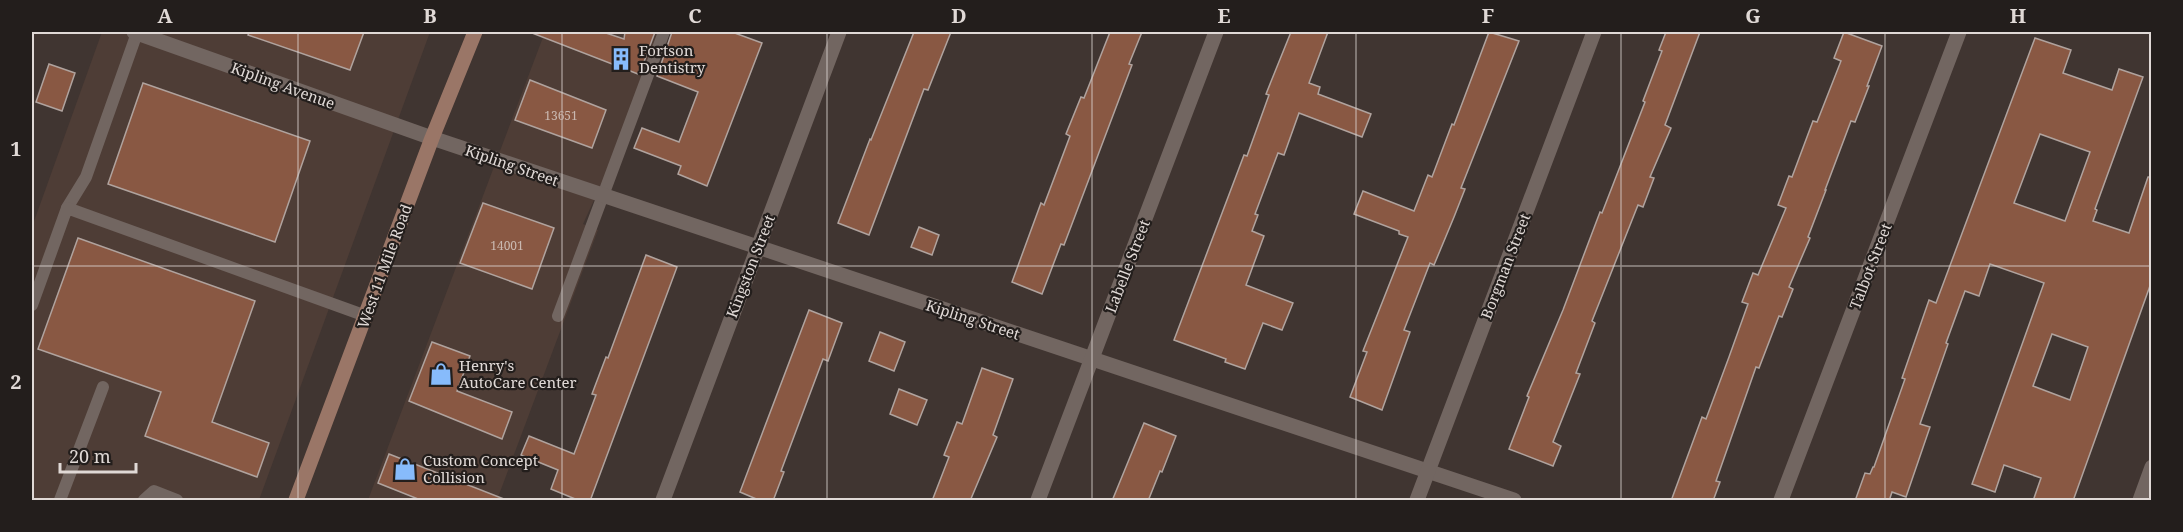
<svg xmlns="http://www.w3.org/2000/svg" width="2183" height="532" font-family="'Noto Serif',serif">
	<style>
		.built { fill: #4e3d36 }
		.building { fill: #895843; stroke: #b0a39e; stroke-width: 1.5; fill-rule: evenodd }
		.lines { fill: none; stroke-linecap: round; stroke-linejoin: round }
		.service { stroke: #726661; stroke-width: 12 }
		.minor { stroke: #726661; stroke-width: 15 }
		.secondary { stroke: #9a7667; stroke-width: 15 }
		.grid { fill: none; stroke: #e0d9d6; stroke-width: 1.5; stroke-opacity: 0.55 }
		.labels { text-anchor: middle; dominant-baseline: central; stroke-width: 4.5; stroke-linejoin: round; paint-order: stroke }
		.number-label { font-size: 12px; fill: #cab9b1 }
		.poi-label { font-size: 15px; fill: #e0d9d6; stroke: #231e1c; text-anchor: start }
		.street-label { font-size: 15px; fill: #e0d9d6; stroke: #231e1c }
		.neatline { fill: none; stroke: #e0d9d6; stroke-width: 2 }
		.grid-label { font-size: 20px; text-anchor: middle; font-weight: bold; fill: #e0d9d6 }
	</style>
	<rect width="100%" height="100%" fill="#403531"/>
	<g class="built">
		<polygon points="102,32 430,32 259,500 32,500 32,227"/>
		<polygon points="545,32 662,32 616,152 583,224 598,230 497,500 368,500"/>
	</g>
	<g class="building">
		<polygon points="249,32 364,32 350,70 248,35"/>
		<polygon points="532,32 603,32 624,39 625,32 655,32 641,70 640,69 638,74 532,33"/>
		<polygon points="672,32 732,32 762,43 707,186 678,174 681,166 634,148 642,128 679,142 698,92 657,76"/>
		<polygon points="914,32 951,32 928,90 924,89 869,235 838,223 870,139 871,140"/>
		<polygon points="1110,32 1142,32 1129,64 1132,65 1075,216 1064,245 1061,244 1042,294 1012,282 1041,203 1044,205 1070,136 1066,134 1081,97 1084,98"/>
		<polygon points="1291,32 1328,32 1309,83 1320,87 1318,94 1371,114 1362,137 1299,113 1284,155 1278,153 1255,214 1258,215 1252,231 1264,236 1246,285 1293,303 1282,330 1263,323 1245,369 1225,362 1226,359 1174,340 1244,155 1247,156 1269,95 1266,94"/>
		<polygon points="1489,32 1519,41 1461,188 1465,189 1454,217 1434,265 1430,263 1404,330 1410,332 1382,410 1350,397 1367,352 1363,351 1408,237 1399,234 1399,231 1354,214 1363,191 1414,211 1428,175 1432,177 1452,124 1454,125"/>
		<polygon points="1666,32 1700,32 1665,125 1671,128 1650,177 1654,178 1643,207 1638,205 1592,321 1595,323 1576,373 1580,374 1553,442 1561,446 1553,466 1509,449 1529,397 1527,396 1563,310 1600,212 1602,213 1645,102 1643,101 1662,51 1659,50"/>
		<polygon points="1844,32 1882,46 1867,86 1869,86 1855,122 1851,121 1825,190 1826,190 1808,237 1810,238 1789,287 1793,289 1782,317 1779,316 1759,368 1756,367 1716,481 1720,482 1713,501 1671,501 1702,417 1706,419 1729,357 1748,304 1742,302 1753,273 1758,275 1786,208 1778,205 1789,176 1792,177 1813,121 1817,122 1841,61 1834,58"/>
		<path d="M 2035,38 L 2071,50 L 2063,73 L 2112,90 L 2119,69 L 2143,77 L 2095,209 L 2097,210 L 2093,221 L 2129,233 L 2148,177 L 2151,177 L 2151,283 L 2073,501 L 2033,501 L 2041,478 L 2004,465 L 1995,492 L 1972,484 L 2044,283 L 1990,264 L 1979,296 L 1965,291 L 1946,343 L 1948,344 L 1920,424 L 1930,427 L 1906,497 L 1892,492 L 1889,501 L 1855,501 L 1865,473 L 1870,474 L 1873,467 L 1874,467 L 1905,379 L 1902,378 L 1929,300 L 1936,303 ZM 2040,134 L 2090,152 L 2065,221 L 2014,203 ZM 2052,334 L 2088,347 L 2070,400 L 2033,386 Z"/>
		<polygon points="49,64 75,73 62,111 36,102"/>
		<polygon points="530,80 606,110 592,148 515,120"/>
		<polygon points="143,83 310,141 275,242 108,184"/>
		<polygon points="483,203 554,228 532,289 460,263"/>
		<polygon points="919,227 939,235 932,255 911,247"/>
		<polygon points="78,238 255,301 212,422 269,443 257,477 145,436 161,392 38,349"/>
		<polygon points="646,255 677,267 590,501 580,501 551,489 558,470 521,455 529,436 574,454 596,395 592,394 606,357 608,358"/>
		<polygon points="809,310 842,323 828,361 823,359 781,471 784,472 773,501 761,501 740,492"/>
		<polygon points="880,332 905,342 894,371 869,361"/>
		<polygon points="432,342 470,356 457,391 512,412 502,439 409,401"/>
		<polygon points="982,368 1013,379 993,435 997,437 970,501 932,501 949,457 944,455 957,422 962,424"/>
		<polygon points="899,389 927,400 917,425 890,414"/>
		<polygon points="1144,423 1176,436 1162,472 1160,471 1148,501 1112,501"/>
		<polygon points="389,454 504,499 504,501 423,501 378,483"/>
	</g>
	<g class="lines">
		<g class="service">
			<polyline points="67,208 86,177 137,33"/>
			<polyline points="32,305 67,208 366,316"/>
			<polyline points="558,316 664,32"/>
			<polyline points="60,500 103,387"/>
			<polyline points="144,500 154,491 177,500"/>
		</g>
		<g class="minor">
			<polyline points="134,32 432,138 1514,500"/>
			<polyline points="663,500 839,32"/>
			<polyline points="1038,500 1216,32"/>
			<polyline points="1417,500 1594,32"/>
			<polyline points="1781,500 1959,32"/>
			<polyline points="2140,500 2152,467"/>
		</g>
		<polyline class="secondary" points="296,500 432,138 475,32"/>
	</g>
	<path class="grid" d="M 298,32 L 298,500M 562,32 L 562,500M 827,32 L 827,500M 1092,32 L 1092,500M 1356,32 L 1356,500M 1621,32 L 1621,500M 1885,32 L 1885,500M 32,266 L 2152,266"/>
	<defs>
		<g id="building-bare" transform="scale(1.8)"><path d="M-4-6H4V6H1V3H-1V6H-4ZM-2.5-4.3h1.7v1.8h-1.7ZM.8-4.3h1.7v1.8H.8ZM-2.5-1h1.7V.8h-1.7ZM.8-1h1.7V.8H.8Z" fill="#87bbfb" stroke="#231e1c" stroke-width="2.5" paint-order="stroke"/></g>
		<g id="shop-bare" transform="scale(1.8)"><path d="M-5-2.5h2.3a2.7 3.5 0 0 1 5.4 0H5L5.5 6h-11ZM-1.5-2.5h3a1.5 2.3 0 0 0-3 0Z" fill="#87bbfb" stroke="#231e1c" stroke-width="2.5" paint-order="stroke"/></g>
	</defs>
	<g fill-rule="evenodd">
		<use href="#building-bare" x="621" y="59"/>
		<use href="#shop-bare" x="441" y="374"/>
		<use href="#shop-bare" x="405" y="469"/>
	</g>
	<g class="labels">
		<g class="number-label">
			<text x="561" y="115">13651</text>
			<text x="507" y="245">14001</text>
		</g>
		<g class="poi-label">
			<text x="639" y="50">Fortson<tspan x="639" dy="17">Dentistry</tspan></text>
			<text x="459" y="365">Henry's<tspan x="459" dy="17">AutoCare Center</tspan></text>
			<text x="423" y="460">Custom Concept<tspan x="423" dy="17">Collision</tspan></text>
		</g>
		<g class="street-label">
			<text transform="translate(283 85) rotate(20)">Kipling Avenue</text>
			<text transform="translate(512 165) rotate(19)">Kipling Street</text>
			<text transform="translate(384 266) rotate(-70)">West 11 Mile Road</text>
			<text transform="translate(750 266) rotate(-69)">Kingston Street</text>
			<text transform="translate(1127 266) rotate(-69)">Labelle Street</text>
			<text transform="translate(1505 266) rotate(-69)">Borgman Street</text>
			<text transform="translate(1870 266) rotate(-69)">Talbot Street</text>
			<text transform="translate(973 319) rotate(18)">Kipling Street</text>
		</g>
	</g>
	<rect width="2183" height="532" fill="none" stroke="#231e1c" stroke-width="66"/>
	<path d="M60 463v9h76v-9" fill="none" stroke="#e0d9d6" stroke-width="3"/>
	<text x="69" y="463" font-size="18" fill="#e0d9d6" stroke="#231e1c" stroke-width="4.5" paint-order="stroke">20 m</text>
	<rect x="33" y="33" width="2117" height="466" class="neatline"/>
	<g class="grid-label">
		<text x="165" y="23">A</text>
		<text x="430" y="23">B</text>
		<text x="695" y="23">C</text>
		<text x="959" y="23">D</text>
		<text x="1224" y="23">E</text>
		<text x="1488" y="23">F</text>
		<text x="1753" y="23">G</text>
		<text x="2018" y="23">H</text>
		<text x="16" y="156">1</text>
		<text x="16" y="389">2</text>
	</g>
</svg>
